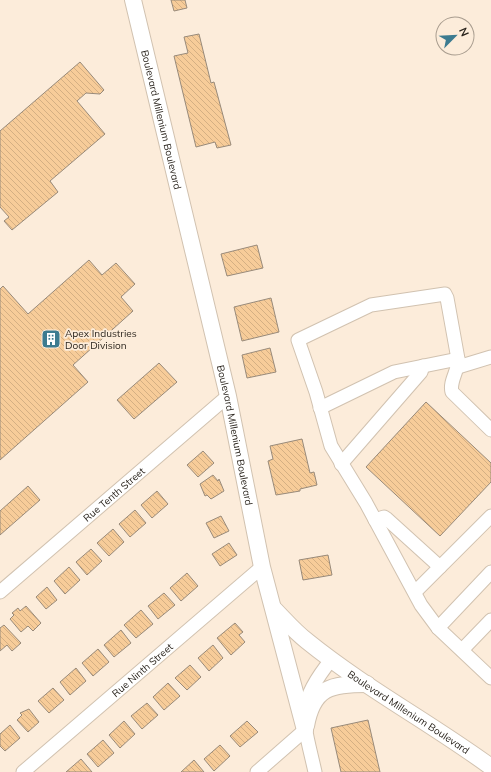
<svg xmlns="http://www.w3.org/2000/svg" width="491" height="772" font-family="Mulish,sans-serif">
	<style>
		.building { fill: url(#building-back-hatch); stroke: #988a7a }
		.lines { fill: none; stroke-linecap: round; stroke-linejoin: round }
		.minor-casing { stroke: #d1c2b0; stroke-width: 15 }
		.major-casing { stroke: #d1c2b0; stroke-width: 18 }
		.minor { stroke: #fff; stroke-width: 13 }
		.major { stroke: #fff; stroke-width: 16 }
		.labels { text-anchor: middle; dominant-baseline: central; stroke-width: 3.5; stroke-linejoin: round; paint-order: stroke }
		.street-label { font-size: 10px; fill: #29231c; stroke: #fcecda }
		.poi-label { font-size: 10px; fill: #29231c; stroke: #fcecda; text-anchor: start }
	</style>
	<defs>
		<pattern id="building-back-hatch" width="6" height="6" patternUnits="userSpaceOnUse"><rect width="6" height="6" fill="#f7cc99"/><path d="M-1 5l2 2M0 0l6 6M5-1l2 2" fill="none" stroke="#d4af83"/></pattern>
	</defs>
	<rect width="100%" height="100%" fill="#fcecda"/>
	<g class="building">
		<polygon points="171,0 185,0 187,8 174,11"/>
		<polygon points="199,34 211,83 214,82 231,145 217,148 215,142 196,147 174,56 188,53 184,37"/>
		<polygon points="80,62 104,90 100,94 86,93 77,101 105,134 50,181 58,192 12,230 4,221 9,217 0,207 0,131"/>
		<polygon points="257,245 263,268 227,276 221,254"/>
		<polygon points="89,260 102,275 116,263 135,284 121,297 133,311 73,365 88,382 0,460 0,289 3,286 28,314"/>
		<polygon points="271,298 279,332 242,341 234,307"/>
		<polygon points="270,348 276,372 247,378 242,355"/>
		<polygon points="159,363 177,382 134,419 117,400"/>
		<polygon points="426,402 491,463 491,482 440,536 366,467"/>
		<polygon points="302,439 310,473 314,472 317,485 300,489 300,491 276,495 268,461 273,459 270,446"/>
		<polygon points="203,451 214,463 198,477 187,465"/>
		<polygon points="213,475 218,481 219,479 224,491 211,499 207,495 205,496 200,484"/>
		<polygon points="28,486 40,500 0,535 0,511"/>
		<polygon points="157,491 168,504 152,518 141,505"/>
		<polygon points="135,510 146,523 130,537 119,524"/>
		<polygon points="221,516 229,531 214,538 206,523"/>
		<polygon points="113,529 124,542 109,556 97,543"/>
		<polygon points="229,543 237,555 220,566 212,554"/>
		<polygon points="91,549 102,561 87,575 76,562"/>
		<polygon points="328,555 332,575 303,580 299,560"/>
		<polygon points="69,567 80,580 65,594 54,581"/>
		<polygon points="187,573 198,586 181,601 170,588"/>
		<polygon points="47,587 57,600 46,609 36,597"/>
		<polygon points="164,593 175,605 158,619 148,606"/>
		<polygon points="26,606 41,623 33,631 28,626 21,632 10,619 14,615 12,613 18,608 20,611"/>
		<polygon points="141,610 153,624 136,638 124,625"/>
		<polygon points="235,623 243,632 239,635 245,642 231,655 217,638"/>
		<polygon points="4,625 21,643 12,651 7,645 0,651 0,628"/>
		<polygon points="121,630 131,643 114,657 104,645"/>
		<polygon points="213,645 223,658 209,671 198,658"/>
		<polygon points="98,649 109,662 93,676 82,663"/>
		<polygon points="190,665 201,677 187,690 175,678"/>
		<polygon points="76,668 86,681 70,695 60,682"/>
		<polygon points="168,683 180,696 164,710 153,697"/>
		<polygon points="53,688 64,700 49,713 38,701"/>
		<polygon points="147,703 158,715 142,729 131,716"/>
		<polygon points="29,709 39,722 28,732 17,720 22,715 20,713"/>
		<polygon points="368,720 380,772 341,772 331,728"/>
		<polygon points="124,721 135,734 120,748 109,735"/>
		<polygon points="247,721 258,732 240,747 230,736"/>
		<polygon points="10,725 20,738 5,751 0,746 0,734"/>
		<polygon points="103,740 114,753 98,767 87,754"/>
		<polygon points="220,745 230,756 214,771 204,759"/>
		<polygon points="81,759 92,772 66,772"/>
		<polygon points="194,760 204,772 181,772"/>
	</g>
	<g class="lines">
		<g class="minor-casing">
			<g id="minor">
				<polyline points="458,367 491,357"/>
				<polyline points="320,408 394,372 458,359"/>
				<path d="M 491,430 L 452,392 C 449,381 459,370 458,359 L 447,298 L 445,294 L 371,305 L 298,340 L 316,392 L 331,446 L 366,503 L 421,605 L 438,628 L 491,678"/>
				<polyline points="341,464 421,372 423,366"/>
				<polyline points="375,520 384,517 387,519 440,567"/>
				<path id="s1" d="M 0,592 L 228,396"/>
				<polyline points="415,592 491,516"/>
				<polyline points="438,628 491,572"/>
				<polyline points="462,650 491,620"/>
				<path id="s2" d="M 23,772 L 262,567"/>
				<polyline points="257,772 305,730"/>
				<path d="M 315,772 C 303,718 294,706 331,660"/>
			</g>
		</g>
		<g class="major-casing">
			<g id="major">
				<path id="s3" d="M 133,0 L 228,396 L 262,567 L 305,730"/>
				<path id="s4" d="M 274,609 C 285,620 295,632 307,641 C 365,688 431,723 491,767"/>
				<path d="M 306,726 C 313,687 331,684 367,684"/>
			</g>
		</g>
		<use href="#minor" class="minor"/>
		<use href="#major" class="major"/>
	</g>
	<defs>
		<g id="building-square" transform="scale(1)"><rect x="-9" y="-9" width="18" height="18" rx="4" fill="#3c7b90" stroke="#fcecda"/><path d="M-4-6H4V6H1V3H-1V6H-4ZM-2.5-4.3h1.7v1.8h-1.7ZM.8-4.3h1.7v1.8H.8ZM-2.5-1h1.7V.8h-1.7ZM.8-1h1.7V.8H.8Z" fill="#fff"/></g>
	</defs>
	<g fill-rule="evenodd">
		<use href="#building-square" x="51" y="339"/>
	</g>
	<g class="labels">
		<g class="street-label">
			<text stroke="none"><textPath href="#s3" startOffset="123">Boulevard Millenium Boulevard</textPath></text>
			<text stroke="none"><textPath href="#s3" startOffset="447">Boulevard Millenium Boulevard</textPath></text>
			<text stroke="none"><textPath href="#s1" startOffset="150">Rue Tenth Street</textPath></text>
			<text stroke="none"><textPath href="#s2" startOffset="157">Rue Ninth Street</textPath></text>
			<text stroke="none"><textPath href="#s4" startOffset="170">Boulevard Millenium Boulevard</textPath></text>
		</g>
		<g class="poi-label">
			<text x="65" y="333">Apex Industries<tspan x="65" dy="12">Door Division</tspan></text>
		</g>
	</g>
	<g transform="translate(455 36) rotate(66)"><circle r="19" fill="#fcecda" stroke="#a89c8e"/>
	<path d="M0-3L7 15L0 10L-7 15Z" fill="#3c7b90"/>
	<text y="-6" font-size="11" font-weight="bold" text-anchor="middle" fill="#29231c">N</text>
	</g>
</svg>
